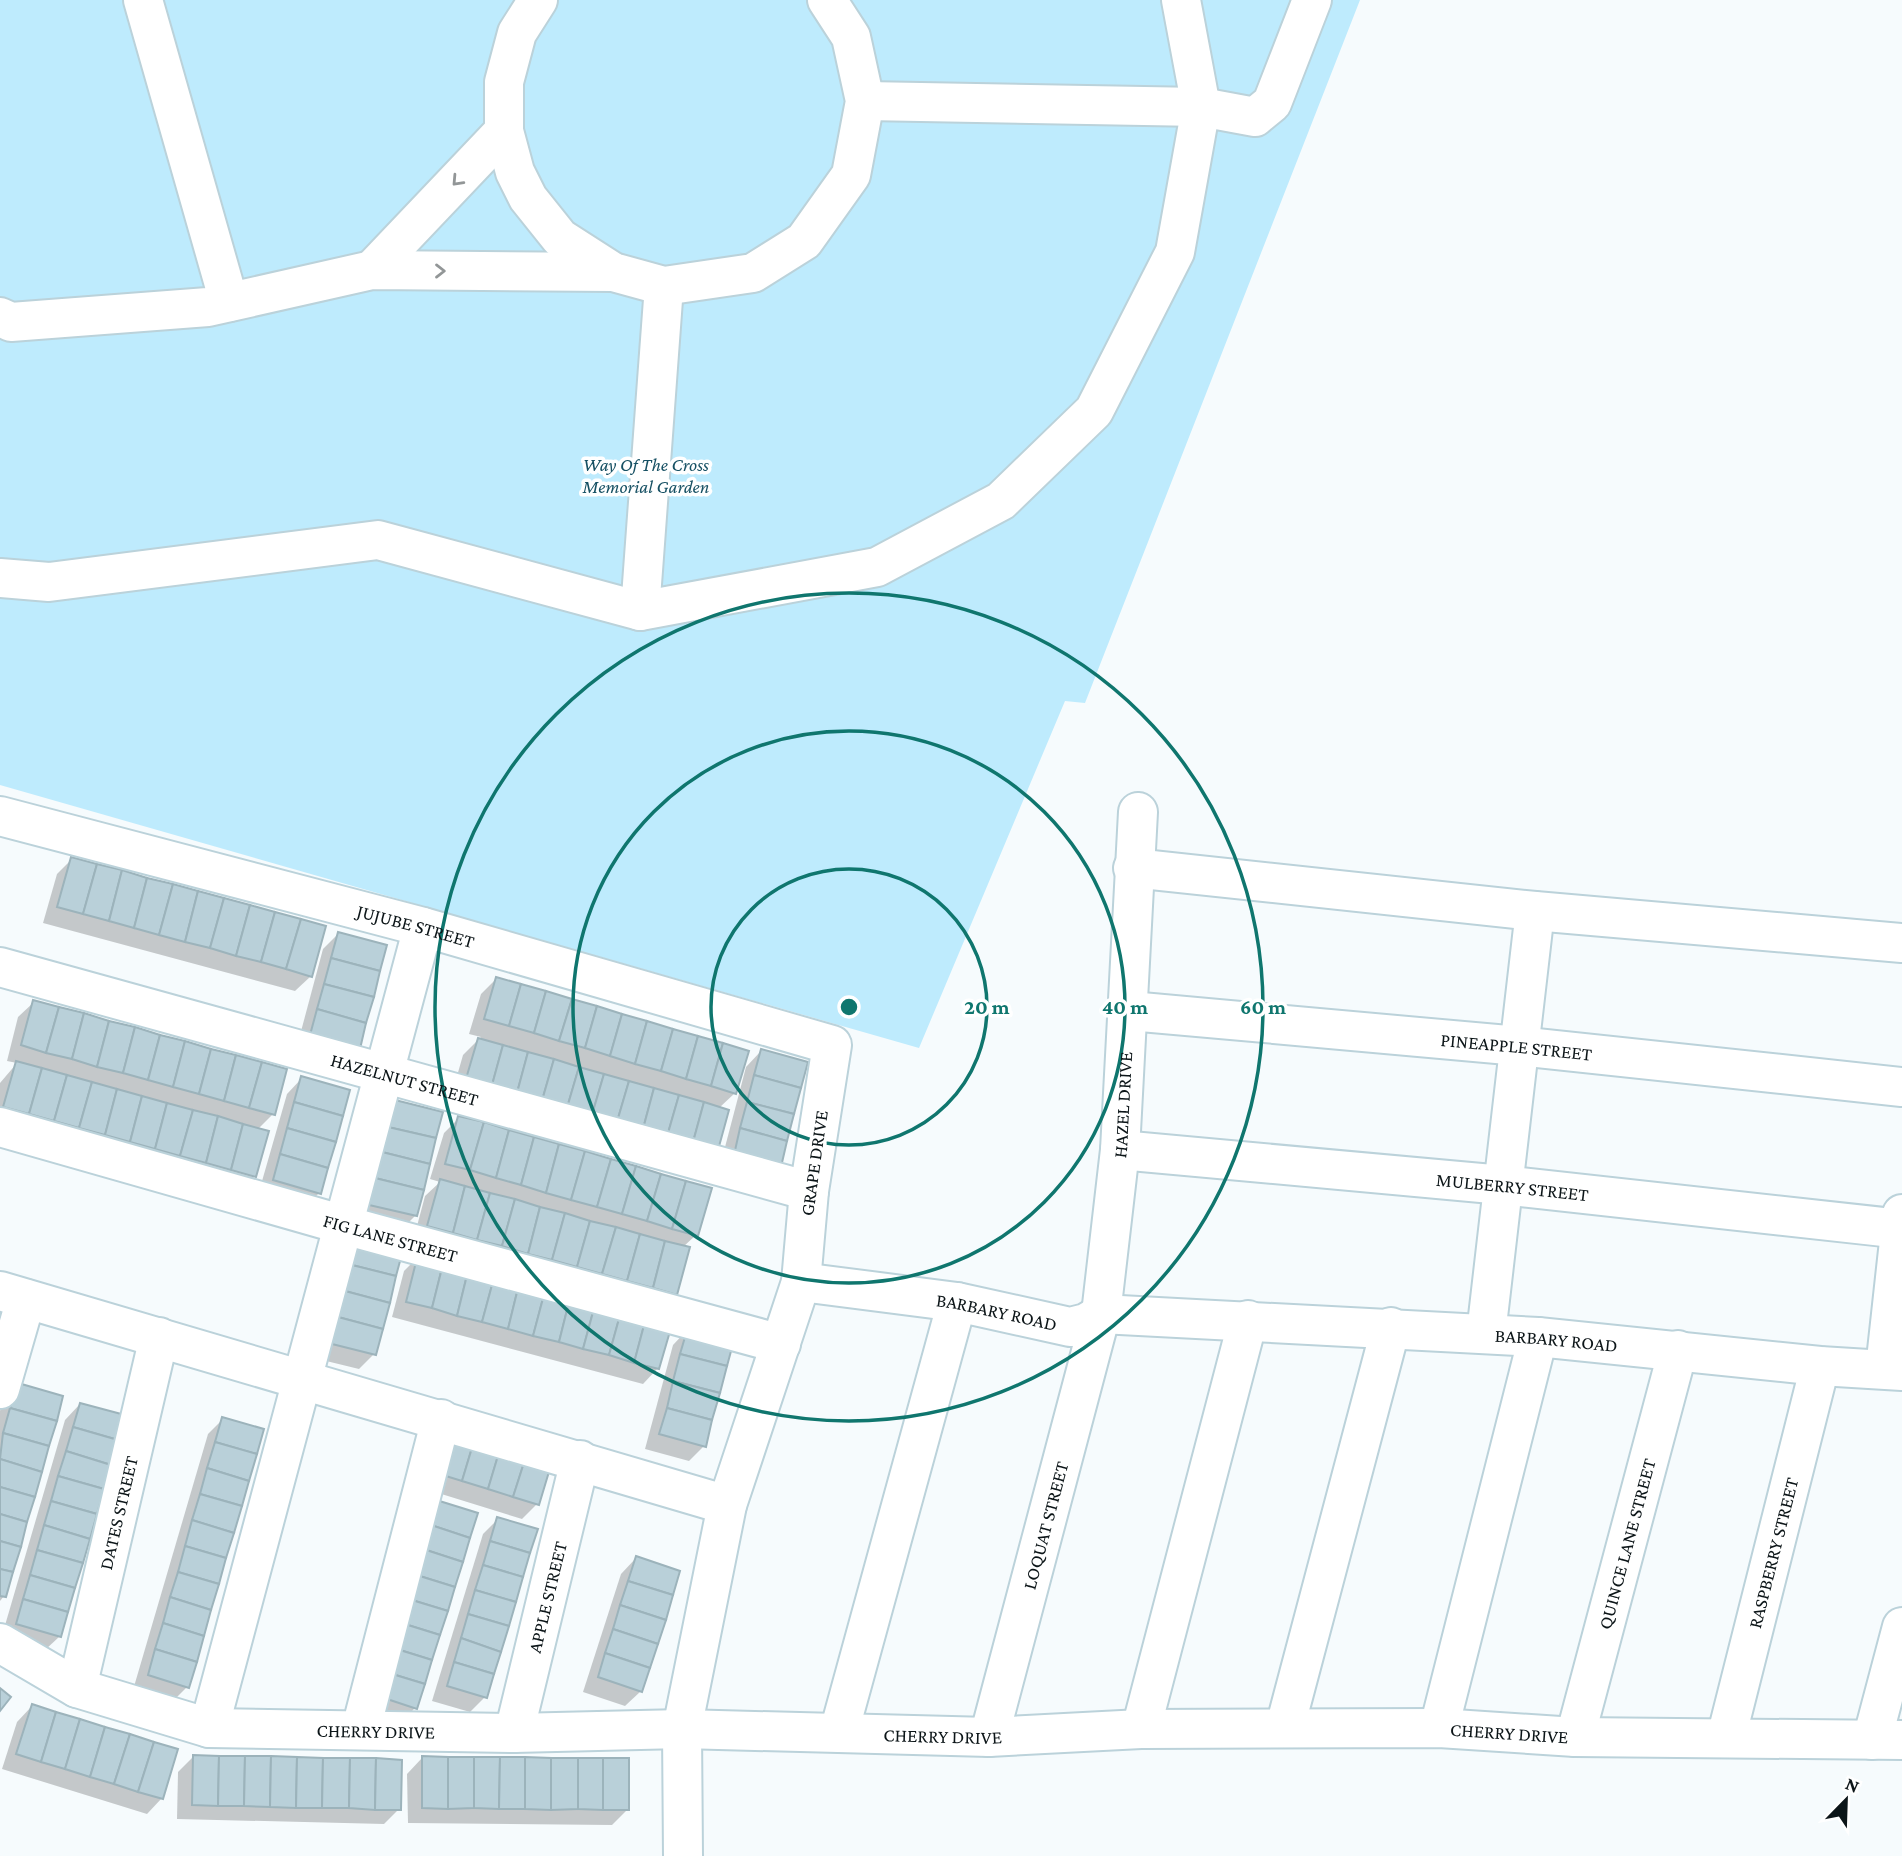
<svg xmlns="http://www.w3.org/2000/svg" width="1902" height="1856" font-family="'Crimson Pro',serif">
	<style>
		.green { fill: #beebfd }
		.shadow { fill: #0003 }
		.building { fill: #b9d0d9; stroke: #9cb3bb; stroke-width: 2 }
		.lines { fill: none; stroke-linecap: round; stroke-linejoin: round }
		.minor-casing { stroke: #bbd2da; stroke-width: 42 }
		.minor { stroke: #fff; stroke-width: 38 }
		.oneway { stroke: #929697 }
		.ring { fill: none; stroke: #0f766e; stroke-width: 3.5 }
		.labels { text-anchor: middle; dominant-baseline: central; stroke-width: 7; stroke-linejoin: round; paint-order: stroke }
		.park-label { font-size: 19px; font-style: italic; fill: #165063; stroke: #fff }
		.street-label { font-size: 19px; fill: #0c1518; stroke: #fff }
		.centre { fill: #0f766e; stroke: #fff; stroke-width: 3.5 }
		.ring-label { font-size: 21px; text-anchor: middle; font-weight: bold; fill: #0f766e; stroke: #fff; stroke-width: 7; stroke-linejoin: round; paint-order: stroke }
	</style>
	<rect width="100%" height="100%" fill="#f6fbfd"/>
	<polygon class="green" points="0,0 1360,0 1085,703 1065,701 919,1048 0,785"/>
	<g class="shadow">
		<polygon points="72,859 311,976 295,991 43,923 57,874"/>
		<polygon points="338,934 385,947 296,1050 323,949"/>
		<polygon points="496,979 735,1093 719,1108 449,1104 463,1055 481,1037 469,1034 481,994"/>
		<polygon points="34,1002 273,1114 258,1129 255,1176 240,1191 0,1125 0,1083 17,1063 7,1061 18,1017"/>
		<polygon points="761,1051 779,1166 719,1170 746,1067"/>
		<polygon points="302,1078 319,1193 304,1209 258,1195 287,1094"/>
		<polygon points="441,1114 415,1216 400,1231 355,1220 380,1118"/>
		<polygon points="459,1118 696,1235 683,1247 676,1294 660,1309 413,1241 425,1196 440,1182 430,1179 444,1133"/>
		<polygon points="360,1240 374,1354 359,1369 318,1359 345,1255"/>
		<polygon points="419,1256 658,1368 643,1384 392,1317 404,1271"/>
		<polygon points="688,1329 704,1446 689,1461 645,1449 673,1345"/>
		<polygon points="18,1385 4,1596 0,1601 0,1411 3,1400"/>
		<polygon points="80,1404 60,1636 44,1651 1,1639 65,1420"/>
		<polygon points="223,1419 187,1687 172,1702 133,1690 208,1434"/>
		<polygon points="437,1440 537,1504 522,1519 422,1488"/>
		<polygon points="418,1517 415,1708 400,1723 358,1709"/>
		<polygon points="498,1519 485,1697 470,1712 432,1701 483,1534"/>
		<polygon points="636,1558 641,1691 625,1706 583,1692 621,1574"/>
		<polygon points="32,1706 162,1798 147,1814 2,1769 17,1722"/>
		<polygon points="194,1756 399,1809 384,1824 177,1819 178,1772"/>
		<polygon points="422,1758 627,1810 612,1825 408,1823 407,1774"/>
	</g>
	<g class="building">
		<polygon points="71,857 97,864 83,914 57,907"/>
		<polygon points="97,864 122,870 109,921 83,914"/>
		<polygon points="122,870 147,878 134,928 109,921"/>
		<polygon points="147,878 173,884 159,935 134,928"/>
		<polygon points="173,884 198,891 185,942 159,935"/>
		<polygon points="198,891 224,898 210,948 185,942"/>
		<polygon points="224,898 250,905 236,956 210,948"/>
		<polygon points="250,905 275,912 261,962 236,956"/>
		<polygon points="275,912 301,919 286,969 261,962"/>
		<polygon points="301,919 326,926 312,977 286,969"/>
		<polygon points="338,932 387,945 380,971 331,958"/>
		<polygon points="331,958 380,971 374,997 324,984"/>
		<polygon points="496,977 521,984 509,1026 484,1019"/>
		<polygon points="324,984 374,997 366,1023 317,1009"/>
		<polygon points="521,984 546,991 534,1033 509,1026"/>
		<polygon points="546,991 572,999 559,1041 534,1033"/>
		<polygon points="572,999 597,1006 585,1048 559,1041"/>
		<polygon points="33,1000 59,1007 46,1053 21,1045"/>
		<polygon points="597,1006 622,1014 610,1056 585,1048"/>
		<polygon points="59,1007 84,1013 72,1059 46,1053"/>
		<polygon points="317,1009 366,1023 360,1049 310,1035"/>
		<polygon points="84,1013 109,1021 97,1067 72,1059"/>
		<polygon points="622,1014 647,1021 635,1064 610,1056"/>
		<polygon points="109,1021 135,1027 123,1073 97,1067"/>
		<polygon points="647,1021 673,1029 661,1071 635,1064"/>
		<polygon points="135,1027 160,1035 148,1080 123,1073"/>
		<polygon points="673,1029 698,1036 686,1079 661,1071"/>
		<polygon points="160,1035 185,1041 173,1087 148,1080"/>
		<polygon points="698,1036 723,1043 711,1086 686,1079"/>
		<polygon points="478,1038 503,1045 489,1096 463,1089"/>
		<polygon points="185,1041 211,1049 199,1094 173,1087"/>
		<polygon points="723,1043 749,1051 736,1094 711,1086"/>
		<polygon points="503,1045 528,1052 514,1104 489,1096"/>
		<polygon points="211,1049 236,1055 224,1101 199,1094"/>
		<polygon points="761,1049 808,1062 801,1088 754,1075"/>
		<polygon points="528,1052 554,1059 539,1111 514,1104"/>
		<polygon points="236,1055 262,1062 249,1108 224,1101"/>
		<polygon points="554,1059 579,1067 564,1118 539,1111"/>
		<polygon points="16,1061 42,1068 29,1114 3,1107"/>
		<polygon points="262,1062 287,1069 275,1115 249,1108"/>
		<polygon points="579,1067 604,1074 589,1125 564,1118"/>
		<polygon points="42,1068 67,1075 54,1121 29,1114"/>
		<polygon points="604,1074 629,1081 614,1132 589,1125"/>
		<polygon points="67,1075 92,1082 79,1128 54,1121"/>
		<polygon points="754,1075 801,1088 794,1114 747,1102"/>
		<polygon points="301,1076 350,1090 343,1116 294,1102"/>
		<polygon points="629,1081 654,1088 640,1140 614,1132"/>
		<polygon points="92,1082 117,1089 105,1135 79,1128"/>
		<polygon points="654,1088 679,1095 664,1147 640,1140"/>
		<polygon points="117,1089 142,1096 130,1142 105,1135"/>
		<polygon points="679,1095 704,1102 690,1153 664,1147"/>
		<polygon points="142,1096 167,1103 155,1149 130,1142"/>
		<polygon points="395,1100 443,1112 436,1138 388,1127"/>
		<polygon points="294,1102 343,1116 336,1142 287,1128"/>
		<polygon points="704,1102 729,1110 715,1161 690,1153"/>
		<polygon points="747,1102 794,1114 787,1141 740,1128"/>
		<polygon points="167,1103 193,1110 180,1156 155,1149"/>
		<polygon points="193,1110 218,1116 206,1163 180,1156"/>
		<polygon points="218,1116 243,1124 231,1170 206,1163"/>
		<polygon points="458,1116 484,1122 470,1170 445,1164"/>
		<polygon points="484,1122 509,1130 496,1178 470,1170"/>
		<polygon points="243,1124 269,1131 256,1177 231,1170"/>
		<polygon points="388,1127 436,1138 430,1164 382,1152"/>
		<polygon points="287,1128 336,1142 328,1168 280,1154"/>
		<polygon points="740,1128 787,1141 781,1167 734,1155"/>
		<polygon points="509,1130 534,1137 521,1185 496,1178"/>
		<polygon points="534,1137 559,1144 546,1193 521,1185"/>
		<polygon points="559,1144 585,1151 571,1200 546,1193"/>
		<polygon points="585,1151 611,1159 597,1207 571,1200"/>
		<polygon points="382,1152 430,1164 424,1190 375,1178"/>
		<polygon points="280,1154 328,1168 321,1194 273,1180"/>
		<polygon points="611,1159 636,1166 622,1214 597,1207"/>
		<polygon points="636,1166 661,1174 647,1221 622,1214"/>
		<polygon points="661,1174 686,1181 672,1229 647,1221"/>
		<polygon points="375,1178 424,1190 417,1216 369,1205"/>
		<polygon points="440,1179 465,1186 453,1233 427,1226"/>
		<polygon points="686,1181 712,1188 698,1236 672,1229"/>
		<polygon points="465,1186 490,1193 477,1240 453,1233"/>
		<polygon points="490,1193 515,1199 502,1246 477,1240"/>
		<polygon points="515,1199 540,1207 528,1254 502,1246"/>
		<polygon points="540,1207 565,1213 552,1260 528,1254"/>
		<polygon points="565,1213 590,1221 577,1267 552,1260"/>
		<polygon points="590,1221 616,1227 602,1274 577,1267"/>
		<polygon points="616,1227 640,1234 627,1281 602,1274"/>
		<polygon points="640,1234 665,1241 653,1288 627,1281"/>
		<polygon points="360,1238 403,1250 396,1276 352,1265"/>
		<polygon points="665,1241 690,1247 677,1295 653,1288"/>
		<polygon points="418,1254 444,1260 432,1308 406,1302"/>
		<polygon points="444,1260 469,1267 457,1316 432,1308"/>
		<polygon points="352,1265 396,1276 390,1303 345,1291"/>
		<polygon points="469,1267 495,1274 482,1322 457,1316"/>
		<polygon points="495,1274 520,1280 508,1329 482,1322"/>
		<polygon points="520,1280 546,1287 533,1336 508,1329"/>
		<polygon points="546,1287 571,1294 559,1342 533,1336"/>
		<polygon points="345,1291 390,1303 383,1329 338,1317"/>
		<polygon points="571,1294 596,1301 583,1349 559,1342"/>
		<polygon points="596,1301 622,1308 609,1355 583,1349"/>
		<polygon points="622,1308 647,1314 634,1363 609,1355"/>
		<polygon points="647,1314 673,1321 659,1369 634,1363"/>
		<polygon points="338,1317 383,1329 376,1355 332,1344"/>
		<polygon points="688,1327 734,1340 727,1366 680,1354"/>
		<polygon points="680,1354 727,1366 720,1393 673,1381"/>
		<polygon points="673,1381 720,1393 712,1420 667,1408"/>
		<polygon points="18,1383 63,1396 57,1421 10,1408"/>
		<polygon points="80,1403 125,1415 118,1440 73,1427"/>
		<polygon points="10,1408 57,1421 49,1446 3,1433"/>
		<polygon points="667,1408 712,1420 706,1447 659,1434"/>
		<polygon points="222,1417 264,1429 257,1454 215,1442"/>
		<polygon points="452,1423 477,1431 462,1481 436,1473"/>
		<polygon points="73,1427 118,1440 111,1465 66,1451"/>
		<polygon points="477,1431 503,1439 488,1489 462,1481"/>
		<polygon points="3,1433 49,1446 42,1472 0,1459"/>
		<polygon points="503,1439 529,1447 513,1497 488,1489"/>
		<polygon points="215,1442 257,1454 249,1481 207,1468"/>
		<polygon points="529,1447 554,1455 539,1505 513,1497"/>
		<polygon points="66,1451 111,1465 104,1489 58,1476"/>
		<polygon points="0,1459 42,1472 35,1497 0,1487"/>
		<polygon points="207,1468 249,1481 242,1506 200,1494"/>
		<polygon points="58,1476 104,1489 97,1514 51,1501"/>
		<polygon points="0,1487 35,1497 27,1522 0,1514"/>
		<polygon points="200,1494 242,1506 234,1533 192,1520"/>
		<polygon points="433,1499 478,1513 470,1538 425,1523"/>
		<polygon points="51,1501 97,1514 90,1539 44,1525"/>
		<polygon points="0,1514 27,1522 21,1547 0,1541"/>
		<polygon points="497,1517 538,1529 530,1553 490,1541"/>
		<polygon points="192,1520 234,1533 226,1558 185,1546"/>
		<polygon points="425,1523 470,1538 463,1562 417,1547"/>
		<polygon points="44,1525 90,1539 83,1563 37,1550"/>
		<polygon points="0,1541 21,1547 13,1572 0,1569"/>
		<polygon points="490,1541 530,1553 523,1577 483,1565"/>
		<polygon points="185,1546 226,1558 219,1584 178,1572"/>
		<polygon points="417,1547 463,1562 455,1587 410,1573"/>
		<polygon points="37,1550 83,1563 75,1588 30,1575"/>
		<polygon points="636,1556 680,1571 673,1595 628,1581"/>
		<polygon points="483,1565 523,1577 516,1602 475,1590"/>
		<polygon points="0,1569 13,1572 6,1597 0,1596"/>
		<polygon points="178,1572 219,1584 211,1610 170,1597"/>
		<polygon points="410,1573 455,1587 448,1611 402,1597"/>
		<polygon points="30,1575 75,1588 68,1612 23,1599"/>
		<polygon points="628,1581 673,1595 666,1620 620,1605"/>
		<polygon points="475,1590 516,1602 509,1626 468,1614"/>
		<polygon points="170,1597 211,1610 204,1636 163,1623"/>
		<polygon points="402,1597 448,1611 440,1635 395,1621"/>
		<polygon points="23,1599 68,1612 61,1637 16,1624"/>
		<polygon points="620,1605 666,1620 658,1644 613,1629"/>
		<polygon points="468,1614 509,1626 501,1652 461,1638"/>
		<polygon points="395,1621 440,1635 432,1660 387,1646"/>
		<polygon points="163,1623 204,1636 197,1662 155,1649"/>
		<polygon points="613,1629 658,1644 650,1668 605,1653"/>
		<polygon points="461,1638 501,1652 494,1674 454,1662"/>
		<polygon points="387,1646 432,1660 425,1684 379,1670"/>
		<polygon points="155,1649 197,1662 189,1688 148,1675"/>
		<polygon points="605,1653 650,1668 642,1692 598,1677"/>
		<polygon points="454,1662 494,1674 487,1698 447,1686"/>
		<polygon points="379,1670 425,1684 417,1709 372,1694"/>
		<polygon points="0,1688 11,1697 0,1711"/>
		<polygon points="32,1704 56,1712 41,1762 16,1754"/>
		<polygon points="56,1712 80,1719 65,1769 41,1762"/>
		<polygon points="80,1719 105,1727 90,1777 65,1769"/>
		<polygon points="105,1727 130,1734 114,1784 90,1777"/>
		<polygon points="130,1734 154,1742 138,1792 114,1784"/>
		<polygon points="154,1742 178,1749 163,1799 138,1792"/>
		<polygon points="193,1755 219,1756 218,1806 192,1805"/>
		<polygon points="219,1756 245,1756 244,1806 218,1806"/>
		<polygon points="245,1756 271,1756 270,1807 244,1806"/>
		<polygon points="271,1756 297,1757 296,1808 270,1807"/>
		<polygon points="422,1756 448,1757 448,1809 422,1808"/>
		<polygon points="297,1757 323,1758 322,1808 296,1808"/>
		<polygon points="448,1757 474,1757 474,1808 448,1809"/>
		<polygon points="474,1757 500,1757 499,1809 474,1808"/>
		<polygon points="500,1757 525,1757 525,1809 499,1809"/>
		<polygon points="525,1757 551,1758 551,1810 525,1809"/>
		<polygon points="323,1758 350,1758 349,1808 322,1808"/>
		<polygon points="350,1758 376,1758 375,1810 349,1808"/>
		<polygon points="376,1758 402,1760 401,1810 375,1810"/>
		<polygon points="551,1758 578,1758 578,1809 551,1810"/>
		<polygon points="578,1758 603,1758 603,1810 578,1809"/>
		<rect x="603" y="1758" width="26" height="52"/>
	</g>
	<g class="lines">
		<g class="minor-casing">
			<g id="minor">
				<polyline points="143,0 229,302"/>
				<polyline points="538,0 517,33 504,82 504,131 515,172 528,198 560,238 613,272 664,286 753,273 804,241 851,175 865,101 851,37 827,0"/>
				<polyline points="865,101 1201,107 1255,117 1272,103 1312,0"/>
				<polyline points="372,270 504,131"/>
				<polyline points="0,317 11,322 208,307 372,270 613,272"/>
				<polyline points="0,578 49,582 378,540 640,611 877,567 1001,501 1094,411 1175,252 1201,107 1181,0"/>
				<polyline points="640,611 664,286"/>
				<path id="s1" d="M 0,816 L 423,927 L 832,1045 L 809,1191 L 801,1282 L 727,1505 L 682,1729 L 683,1856"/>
				<polyline points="1133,868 1535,911 1902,943"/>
				<path id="s2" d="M 0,967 L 809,1191"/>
				<path id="s3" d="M 1130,1011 L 1519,1046 L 1902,1087"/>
				<path id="s4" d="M 0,1127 L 344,1225 L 781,1344"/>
				<path id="s5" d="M 1120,1150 L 1503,1185 L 1902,1229"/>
				<path id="s6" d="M 801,1282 L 957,1302 L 1070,1327 L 1086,1323 L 1101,1314 L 1538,1337 L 1820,1366 L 1902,1371"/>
				<polyline points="0,1291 727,1505"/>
				<polyline points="1486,1334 1535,911"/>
				<polyline points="1885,1369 1902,1214"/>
				<polyline points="0,1389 26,1299"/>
				<path id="s7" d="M 0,1643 L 77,1688 L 209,1728 L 514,1733 L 682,1729 L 989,1737 L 1141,1729 L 1439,1728 L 1575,1737 L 1902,1740"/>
				<path id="s8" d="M 77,1688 L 159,1337"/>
				<polyline points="1285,1727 1391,1327"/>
				<path d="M 209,1728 C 278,1461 350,1194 423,927"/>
				<polyline points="1439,1728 1538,1337"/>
				<polyline points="361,1729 441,1419"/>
				<polyline points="1141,1729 1248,1320"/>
				<polyline points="839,1732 957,1302"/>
				<path id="s9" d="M 514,1733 L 580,1460"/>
				<path id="s10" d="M 989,1737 L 1101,1314 L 1120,1150 L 1138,812"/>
				<path id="s11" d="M 1575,1737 L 1678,1350"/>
				<path id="s12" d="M 1726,1738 L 1820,1366"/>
				<polyline points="1872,1740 1902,1627"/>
			</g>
		</g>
		<use href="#minor" class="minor"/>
	</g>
	<defs><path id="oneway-chevron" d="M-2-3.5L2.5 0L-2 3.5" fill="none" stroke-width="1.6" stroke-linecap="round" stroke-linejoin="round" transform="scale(1.75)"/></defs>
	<g class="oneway">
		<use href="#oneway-chevron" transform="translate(457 181) rotate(133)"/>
		<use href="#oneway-chevron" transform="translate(440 271)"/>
	</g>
	<g class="ring">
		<circle cx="849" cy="1007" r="138"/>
		<circle cx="849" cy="1007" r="276"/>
		<circle cx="849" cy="1007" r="414"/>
	</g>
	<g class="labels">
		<g class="park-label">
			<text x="646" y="464">Way Of The Cross<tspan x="646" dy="22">Memorial Garden</tspan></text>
		</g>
		<g class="street-label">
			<text stroke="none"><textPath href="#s1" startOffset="430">JUJUBE STREET</textPath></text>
			<text stroke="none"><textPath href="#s3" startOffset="388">PINEAPPLE STREET</textPath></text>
			<text stroke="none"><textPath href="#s2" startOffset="420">HAZELNUT STREET</textPath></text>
			<text stroke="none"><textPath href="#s10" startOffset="648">HAZEL DRIVE</textPath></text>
			<text transform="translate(814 1163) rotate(-82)">GRAPE DRIVE</text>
			<text stroke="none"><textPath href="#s5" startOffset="394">MULBERRY STREET</textPath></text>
			<text stroke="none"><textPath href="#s4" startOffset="406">FIG LANE STREET</textPath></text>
			<text stroke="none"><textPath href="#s6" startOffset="198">BARBARY ROAD</textPath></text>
			<text stroke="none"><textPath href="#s6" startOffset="763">BARBARY ROAD</textPath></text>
			<text stroke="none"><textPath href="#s8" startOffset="180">DATES STREET</textPath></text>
			<text stroke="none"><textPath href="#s10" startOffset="219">LOQUAT STREET</textPath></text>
			<text stroke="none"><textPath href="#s11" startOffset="200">QUINCE LANE STREET</textPath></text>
			<text stroke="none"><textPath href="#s12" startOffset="191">RASPBERRY STREET</textPath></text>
			<text stroke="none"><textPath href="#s9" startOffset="140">APPLE STREET</textPath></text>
			<text stroke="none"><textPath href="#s7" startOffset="394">CHERRY DRIVE</textPath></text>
			<text stroke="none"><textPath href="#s7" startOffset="1528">CHERRY DRIVE</textPath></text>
			<text stroke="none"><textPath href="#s7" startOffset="961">CHERRY DRIVE</textPath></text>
		</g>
	</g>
	<circle cx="849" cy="1007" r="10" class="centre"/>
	<g class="ring-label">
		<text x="987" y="1014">20 m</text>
		<text x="1125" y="1014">40 m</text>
		<text x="1263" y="1014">60 m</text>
	</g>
	<g transform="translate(1846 1800) rotate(23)" stroke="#ffffff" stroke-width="5" paint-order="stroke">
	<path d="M0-5L12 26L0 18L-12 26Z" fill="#0c1518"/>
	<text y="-10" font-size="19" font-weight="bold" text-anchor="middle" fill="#0c1518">N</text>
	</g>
</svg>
